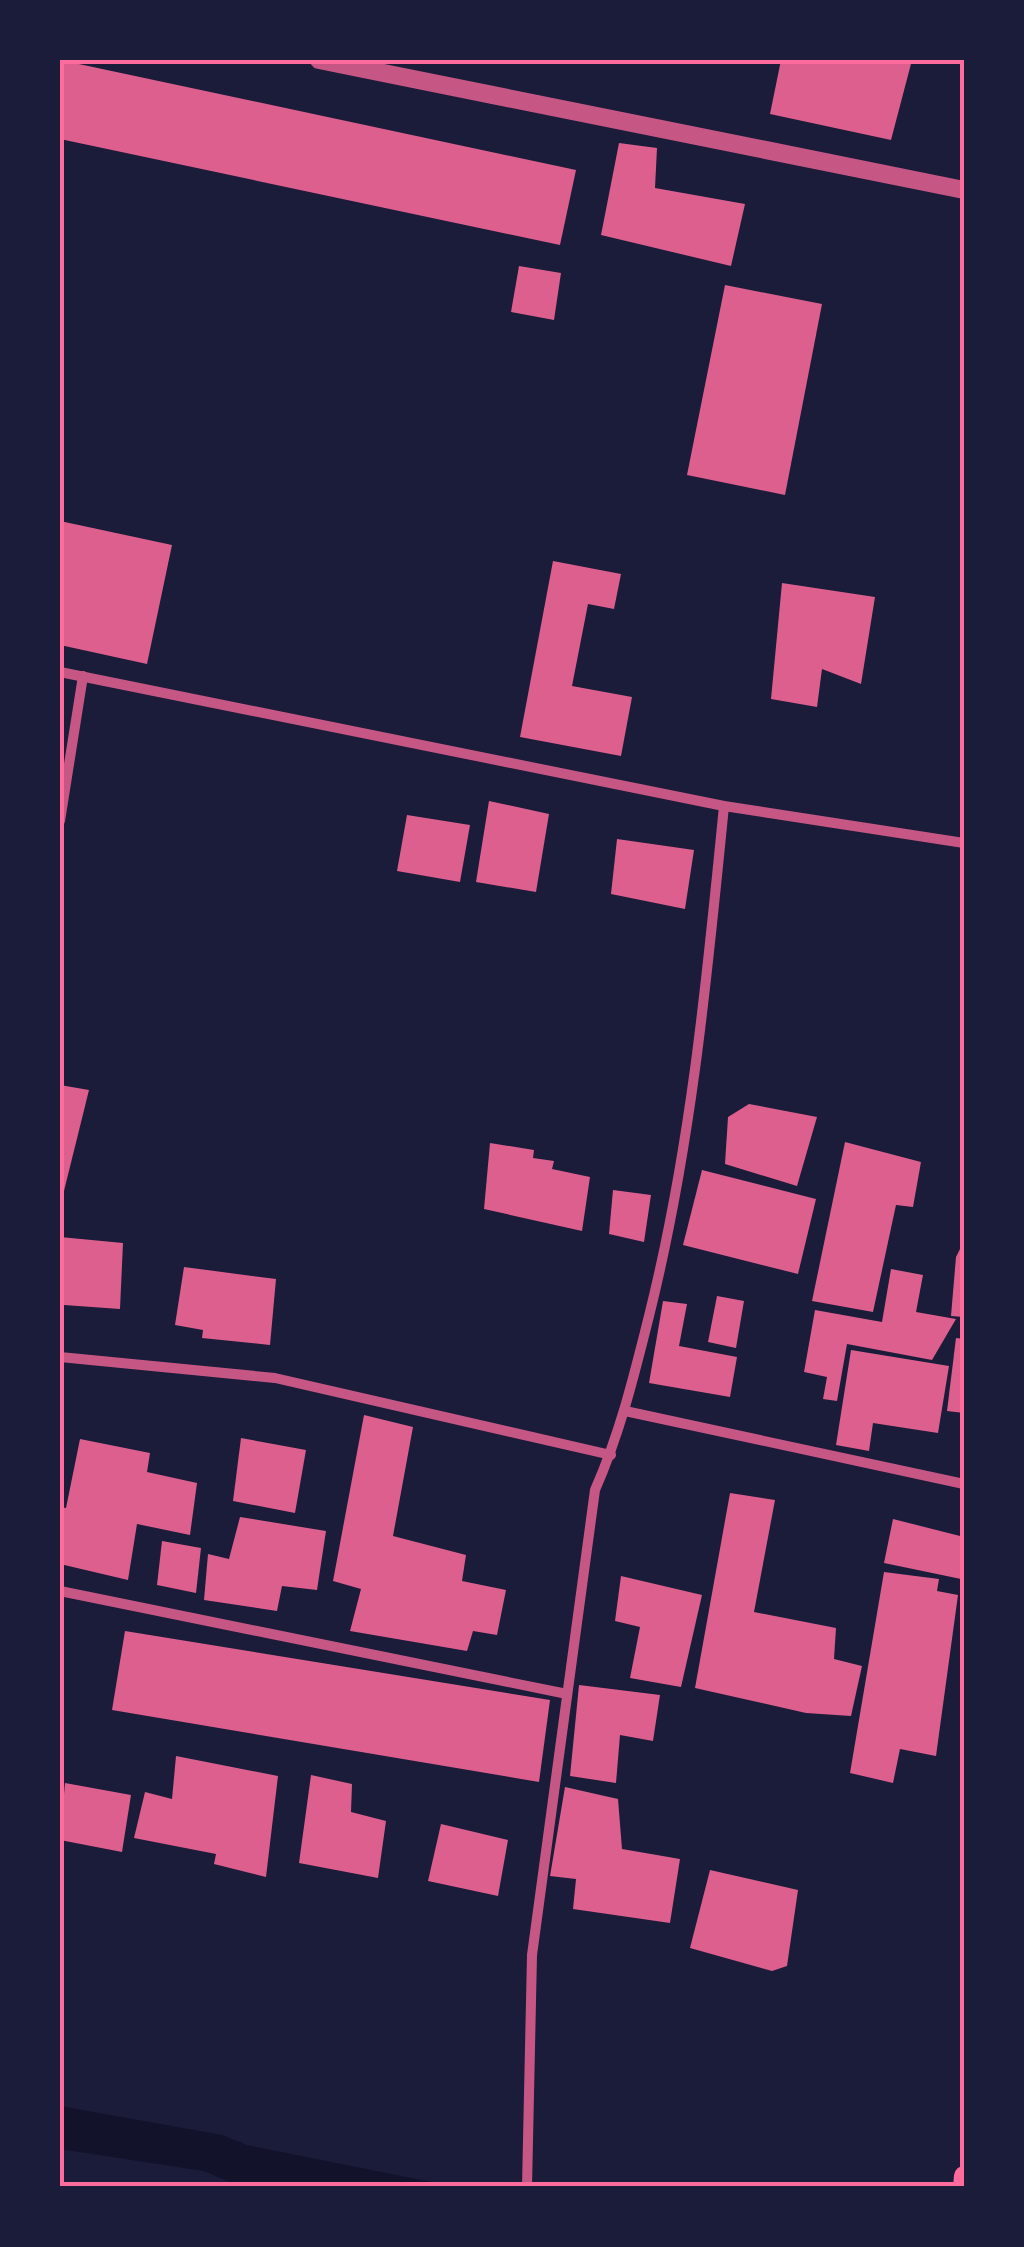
<svg xmlns="http://www.w3.org/2000/svg" width="1024" height="2247" font-family="'Exo 2',sans-serif">
	<style>
		.water { fill: #12122b }
		.building { fill: #dd5f8e }
		.lines { fill: none; stroke-linecap: round; stroke-linejoin: round }
		.minor { stroke: #c65784; stroke-width: 10 }
		.tertiary { stroke: #c65784; stroke-width: 18 }
		.secondary { stroke: #ff6b9d; stroke-width: 20 }
		.neatline { fill: none; stroke: #ff6b9d; stroke-width: 4 }
	</style>
	<rect width="100%" height="100%" fill="#1b1b3a"/>
	<polygon class="water" points="60,2106 222,2135 247,2145 456,2187 242,2187 204,2171 60,2149"/>
	<g class="building">
		<polygon points="60,60 576,170 560,245 60,139"/>
		<polygon points="781,60 912,60 891,140 770,114"/>
		<polygon points="619,143 657,148 655,188 745,204 731,266 601,235"/>
		<polygon points="519,266 561,273 554,320 511,312"/>
		<polygon points="725,285 822,304 785,495 687,475"/>
		<polygon points="60,521 172,545 147,664 60,645"/>
		<polygon points="553,561 621,574 614,609 588,604 572,686 632,697 621,756 520,737"/>
		<polygon points="782,583 875,597 861,684 822,669 817,707 771,699"/>
		<polygon points="489,801 549,814 536,892 476,882"/>
		<polygon points="407,815 470,825 460,882 397,871"/>
		<polygon points="617,839 694,850 685,909 611,894"/>
		<polygon points="60,1085 89,1090 61,1203 60,1203"/>
		<polygon points="749,1104 817,1117 797,1186 725,1164 728,1117"/>
		<polygon points="845,1142 921,1162 913,1207 896,1205 873,1312 812,1301"/>
		<polygon points="490,1143 534,1150 533,1158 554,1161 552,1169 590,1177 582,1231 484,1209"/>
		<polygon points="702,1170 816,1199 798,1274 683,1245"/>
		<polygon points="613,1190 651,1195 644,1242 609,1234"/>
		<polygon points="60,1237 123,1243 120,1309 64,1305 60,1317"/>
		<polygon points="964,1241 964,1317 951,1316 956,1257"/>
		<polygon points="184,1267 276,1279 270,1345 202,1338 203,1330 175,1325"/>
		<polygon points="891,1269 923,1275 916,1312 956,1319 932,1360 847,1344 837,1401 823,1399 827,1377 804,1372 815,1310 882,1322"/>
		<polygon points="717,1296 744,1301 736,1348 708,1342"/>
		<polygon points="663,1301 687,1304 679,1346 737,1357 730,1397 649,1383"/>
		<polygon points="956,1338 964,1339 964,1413 947,1411"/>
		<polygon points="851,1350 949,1366 938,1433 873,1423 869,1451 836,1445"/>
		<polygon points="364,1415 413,1427 393,1536 466,1555 462,1581 506,1590 497,1635 473,1631 467,1651 350,1631 361,1589 333,1581"/>
		<polygon points="241,1438 306,1450 295,1513 233,1501"/>
		<polygon points="80,1439 150,1453 147,1472 197,1483 190,1535 137,1524 128,1580 60,1564 60,1507 66,1508"/>
		<polygon points="730,1493 775,1500 754,1612 836,1628 834,1659 862,1666 851,1716 806,1713 695,1688"/>
		<polygon points="240,1517 326,1531 317,1590 282,1586 277,1611 204,1600 208,1554 229,1559"/>
		<polygon points="893,1519 964,1537 961,1579 884,1563"/>
		<polygon points="162,1541 201,1548 196,1593 157,1585"/>
		<polygon points="884,1572 939,1579 937,1591 958,1595 936,1756 900,1749 893,1783 850,1773"/>
		<polygon points="621,1576 702,1595 681,1687 630,1678 640,1627 615,1621"/>
		<polygon points="125,1631 550,1700 539,1782 112,1710"/>
		<polygon points="579,1685 660,1695 653,1741 620,1735 616,1783 570,1776"/>
		<polygon points="176,1756 278,1776 266,1877 214,1864 216,1854 134,1838 145,1792 172,1799"/>
		<polygon points="311,1775 352,1784 351,1812 386,1821 378,1878 299,1863"/>
		<polygon points="65,1783 131,1795 122,1852 60,1840"/>
		<polygon points="565,1787 618,1799 622,1849 680,1859 670,1923 573,1909 576,1879 550,1876"/>
		<polygon points="441,1824 508,1840 498,1896 428,1881"/>
		<polygon points="710,1870 798,1890 787,1966 772,1971 690,1948"/>
	</g>
	<g class="lines">
		<g class="minor">
			<polyline points="60,672 724,806 964,843"/>
			<polyline points="60,821 83,676"/>
			<polyline points="60,1357 275,1378 611,1455"/>
			<polyline points="625,1411 964,1484"/>
			<polyline points="60,1591 567,1694"/>
			<path d="M 527,2187 L 532,1955 L 595,1490 C 620,1433 634,1376 649,1316 C 691,1148 707,978 724,806"/>
		</g>
		<polyline class="tertiary" points="319,60 964,190"/>
		<polyline class="secondary" points="963,2187 964,2176"/>
	</g>
	<rect width="1024" height="2247" fill="none" stroke="#1b1b3a" stroke-width="125"/>
	<rect x="62" y="62" width="900" height="2122" class="neatline"/>
</svg>
